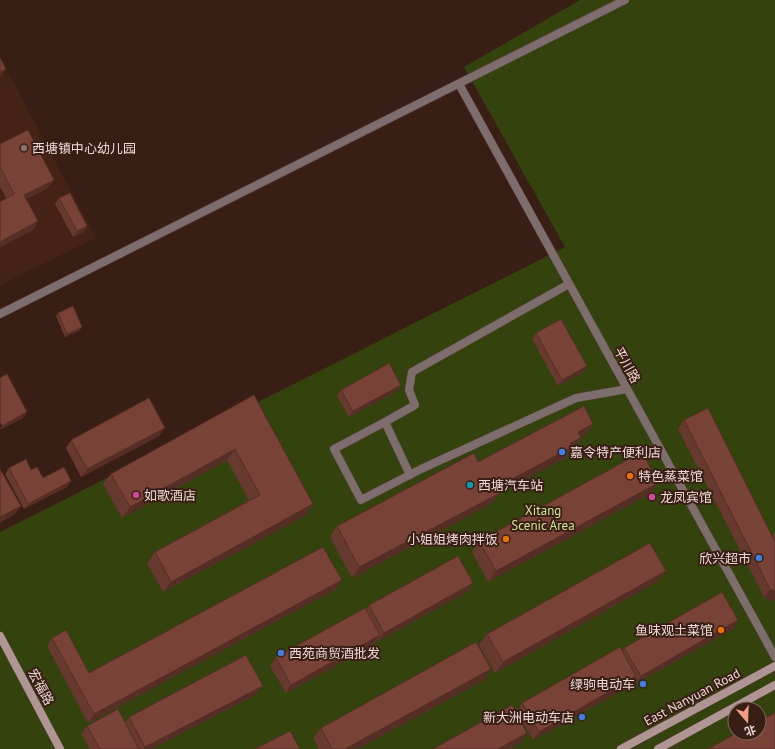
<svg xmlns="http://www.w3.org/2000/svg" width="775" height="749" font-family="'PT Sans','Noto Sans SC',sans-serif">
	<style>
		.built { fill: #442216 }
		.green { fill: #34420d; fill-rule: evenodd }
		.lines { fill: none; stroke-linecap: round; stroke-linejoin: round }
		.lane-casing { stroke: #563c34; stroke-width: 9 }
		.street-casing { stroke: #563c34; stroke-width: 9 }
		.secondary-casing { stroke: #563c34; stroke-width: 9 }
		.lane { stroke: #7d6d6d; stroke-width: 8 }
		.street { stroke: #7d6d6d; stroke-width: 8 }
		.secondary { stroke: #af9694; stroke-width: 8 }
		.wall { fill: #68392f }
		.shaded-wall { fill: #552e26 }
		.building { fill: #794237; stroke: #552e26 }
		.education-dot { fill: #8d6e63; stroke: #391e15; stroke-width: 1.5 }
		.shop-dot { fill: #3f7fe0; stroke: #391e15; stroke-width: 1.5 }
		.food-dot { fill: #e8710a; stroke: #391e15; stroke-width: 1.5 }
		.culture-dot { fill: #0f9aa8; stroke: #391e15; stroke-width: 1.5 }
		.hotel-dot { fill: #d1479c; stroke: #391e15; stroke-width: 1.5 }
		.labels { text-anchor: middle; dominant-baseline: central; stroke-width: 4; stroke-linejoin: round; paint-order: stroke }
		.poi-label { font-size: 13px; fill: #eddad4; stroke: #391e15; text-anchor: start }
		.street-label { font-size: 13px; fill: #eddad4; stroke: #391e15 }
		.park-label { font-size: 13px; fill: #cbe593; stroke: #391e15 }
	</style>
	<rect width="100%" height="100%" fill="#391e15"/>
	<polygon class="built" points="0,57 96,238 0,285"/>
	<path class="green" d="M 580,0 L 775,0 L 775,749 L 0,749 L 0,532 L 565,247 L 464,67 ZM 735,709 L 759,709 L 759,733 L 735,733 Z"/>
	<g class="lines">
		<g class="lane-casing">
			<g id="lane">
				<polyline points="385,422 334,449 361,500 421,469 576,398 627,389"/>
				<polyline points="410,475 385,422 415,405 409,390 412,372 569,284"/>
			</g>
		</g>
		<g class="street-casing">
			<g id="street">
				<polyline points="459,84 775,657"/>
				<polyline points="0,314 625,0"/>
			</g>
		</g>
		<g class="secondary-casing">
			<g id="secondary">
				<polyline points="0,636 60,749"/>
				<polyline points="621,749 775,666"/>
				<polyline points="658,749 775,685"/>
			</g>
		</g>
		<use href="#lane" class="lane"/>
		<use href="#street" class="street"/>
		<use href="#secondary" class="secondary"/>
	</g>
	<g class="wall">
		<polygon points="0,144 48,188 26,199 38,221 33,230 0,247 0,202 6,198 0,187"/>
		<polygon points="59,198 87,226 83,232 73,237 55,204"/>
		<polygon points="58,313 80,330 65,337 56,316"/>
		<polygon points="536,333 587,366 583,372 558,386 532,339"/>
		<polygon points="341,390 397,391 349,417 337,396"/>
		<polygon points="254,395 313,504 306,515 163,592 147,563 155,552 249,500 227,460 122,518 103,484 111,474"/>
		<polygon points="684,420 772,536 775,532 775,601 764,597 678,429"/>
		<polygon points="593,424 586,435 581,437 573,448 569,450 565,458 500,492 492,503 352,578 330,537 337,526 478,462"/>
		<polygon points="159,436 81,477 66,448 71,440"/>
		<polygon points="9,468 31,470 43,478 67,487 24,509 5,474"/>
		<polygon points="651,493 488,582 472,552 479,541"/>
		<polygon points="658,581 495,673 479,645 487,634"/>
		<polygon points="473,583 467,592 378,641 377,639 375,644 286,693 270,666 276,657 366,610 369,605"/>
		<polygon points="336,589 88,723 47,646 52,638 89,673"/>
		<polygon points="733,629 635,684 633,681 631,685 533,740 517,712 522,703 622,651 624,648"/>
		<polygon points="491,669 484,680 357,749 319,749 313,738 321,728"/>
		<polygon points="257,694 152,749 90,749 81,734 87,726 125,723 129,717"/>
	</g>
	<g class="shaded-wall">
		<polygon points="6,69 0,77 0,72"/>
		<polygon points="54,180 48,188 18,203 24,195"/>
		<polygon points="38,221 33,230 0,247 0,242"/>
		<polygon points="87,226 83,232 73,237 77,231"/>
		<polygon points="82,327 80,330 65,337 67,334"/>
		<polygon points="587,366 583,372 558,386 562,380"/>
		<polygon points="401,385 397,391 349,417 353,411"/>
		<polygon points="27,412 23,418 0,430 0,428 2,426"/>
		<polygon points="593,424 586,435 571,443 578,432"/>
		<polygon points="165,428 159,436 81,477 87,469"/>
		<polygon points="581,438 573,448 569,450 565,458 489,498 497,487"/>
		<polygon points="235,449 227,460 122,518 130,507"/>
		<polygon points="71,481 67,487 24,509 28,504"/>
		<polygon points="658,483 651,493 488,582 496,571"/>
		<polygon points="500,493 492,503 352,578 359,567"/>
		<polygon points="313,504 306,515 163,592 171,582"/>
		<polygon points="21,506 15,514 0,523 0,517"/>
		<polygon points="666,571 658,581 495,673 503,662"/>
		<polygon points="342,580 336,589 88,723 94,714"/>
		<polygon points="473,583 467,592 378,641 384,633"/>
		<polygon points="770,589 775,591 775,601 764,597"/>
		<polygon points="738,620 733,629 635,684 641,676"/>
		<polygon points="380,635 375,644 286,693 291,685"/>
		<polygon points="491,669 484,680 357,749 345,749"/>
		<polygon points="636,676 631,685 533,740 539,732"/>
		<polygon points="263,686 257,694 152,749 144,749 145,747"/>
		<polygon points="527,733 520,743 510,749 498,749"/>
	</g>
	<g class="building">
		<polygon points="0,58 6,69 0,72"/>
		<polygon points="28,130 54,180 24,195 38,221 0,242 0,202 14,194 0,167 0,144"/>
		<polygon points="70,193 87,226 77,231 59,198"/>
		<polygon points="73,306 82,327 67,334 58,313"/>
		<polygon points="561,319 587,366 562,380 536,333"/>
		<polygon points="389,363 401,385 353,411 341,390"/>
		<polygon points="7,374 27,412 2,426 0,422 0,378"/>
		<polygon points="254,395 313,504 171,582 155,552 260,495 235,449 130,507 111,474"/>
		<polygon points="149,398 165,428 87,469 71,440"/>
		<polygon points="584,406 593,424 578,432 581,438 570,443 572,447 497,487 500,493 359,567 337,526 474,453 478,462"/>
		<polygon points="708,408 775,542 775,591 770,589 684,420"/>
		<polygon points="642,452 658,483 496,571 479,541"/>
		<polygon points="26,459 31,470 37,467 43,478 64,467 71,481 28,504 9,468"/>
		<polygon points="0,469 21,506 0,517"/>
		<polygon points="650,543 666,571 503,662 487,634"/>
		<polygon points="323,547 342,580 94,714 52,638 66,630 89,673"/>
		<polygon points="458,556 473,583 384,633 369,605"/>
		<polygon points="722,592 738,620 641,676 624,648"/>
		<polygon points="365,608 380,635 291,685 276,657"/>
		<polygon points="476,642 491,669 345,749 332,749 321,728"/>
		<polygon points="620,647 636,676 539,732 522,703"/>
		<polygon points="246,655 263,686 145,747 129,717"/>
		<polygon points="512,705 527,733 498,749 433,749"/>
		<polygon points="118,709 139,749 100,749 87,726"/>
		<polygon points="775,713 775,749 708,749 737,733 759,733 759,721"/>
		<polygon points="290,731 300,749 255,749"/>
	</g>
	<circle class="education-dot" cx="24" cy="148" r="4"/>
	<g class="shop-dot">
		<circle cx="562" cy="452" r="4"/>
		<circle cx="759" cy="558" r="4"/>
		<circle cx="281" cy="653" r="4"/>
		<circle cx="643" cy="684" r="4"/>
		<circle cx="582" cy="717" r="4"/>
	</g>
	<g class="food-dot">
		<circle cx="630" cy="476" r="4"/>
		<circle cx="506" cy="539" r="4"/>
		<circle cx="721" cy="630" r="4"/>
	</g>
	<circle class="culture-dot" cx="470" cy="485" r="4"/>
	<g class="hotel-dot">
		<circle cx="136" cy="495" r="4"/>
		<circle cx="652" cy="497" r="4"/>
	</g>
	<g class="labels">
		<g class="poi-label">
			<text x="32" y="148">西塘镇中心幼儿园</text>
			<text x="570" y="452">嘉令特产便利店</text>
			<text x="638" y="476">特色蒸菜馆</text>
			<text x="478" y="485">西塘汽车站</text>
			<text x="144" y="495">如歌酒店</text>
			<text x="660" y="497">龙凤宾馆</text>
			<text x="498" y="539" text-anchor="end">小姐姐烤肉拌饭</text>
			<text x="751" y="558" text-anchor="end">欣兴超市</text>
			<text x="713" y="630" text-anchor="end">鱼味观土菜馆</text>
			<text x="289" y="653">西苑商贸酒批发</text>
			<text x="635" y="684" text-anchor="end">绿驹电动车</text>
			<text x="574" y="717" text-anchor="end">新大洲电动车店</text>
		</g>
		<g class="street-label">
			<text transform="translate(627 365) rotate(61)">平川路</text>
			<text transform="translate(41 687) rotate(62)">宏福路</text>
			<text transform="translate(692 697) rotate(-28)">East Nanyuan Road</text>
		</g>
		<g class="park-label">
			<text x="543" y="510">Xitang<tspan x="543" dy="15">Scenic Area</tspan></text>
		</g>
	</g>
	<g transform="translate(747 721) rotate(161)"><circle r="19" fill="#391e15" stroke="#816961"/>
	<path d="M0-3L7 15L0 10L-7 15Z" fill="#f39f85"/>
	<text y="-6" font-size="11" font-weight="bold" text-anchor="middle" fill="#eddad4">北</text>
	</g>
</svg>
